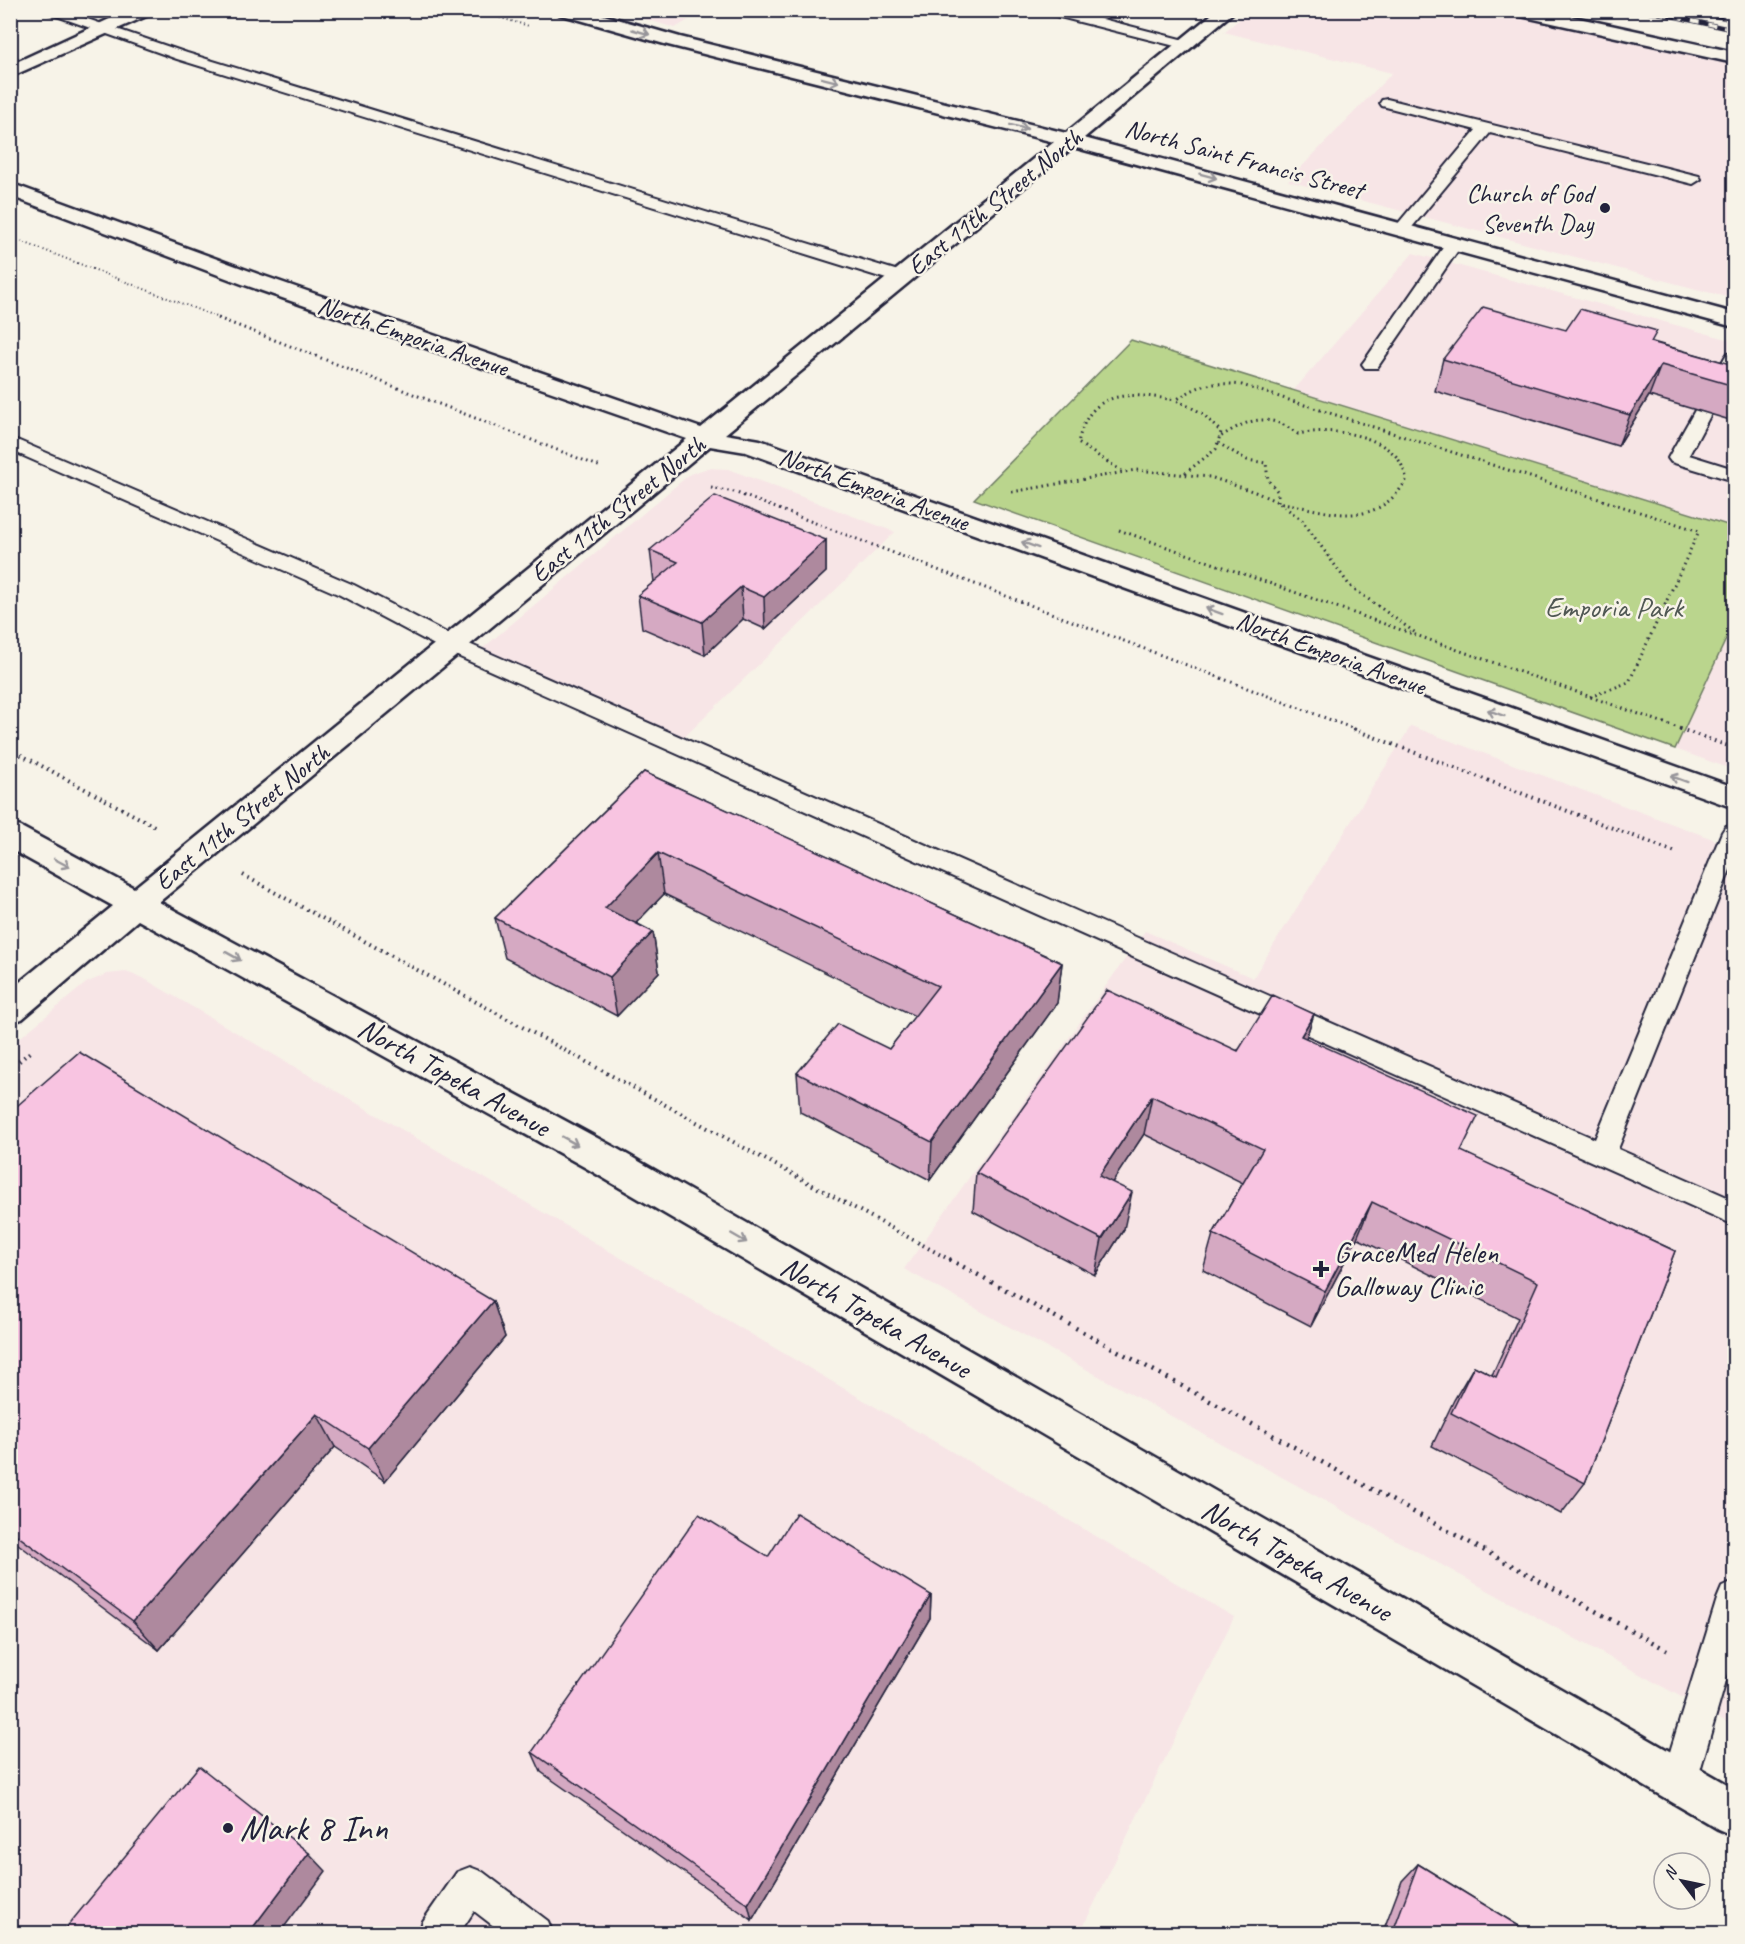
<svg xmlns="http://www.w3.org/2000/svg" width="1745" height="1944" font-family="Caveat,sans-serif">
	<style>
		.built { fill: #f7e5e6 }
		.green { fill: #bad58d; stroke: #6e7c64; stroke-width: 1.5 }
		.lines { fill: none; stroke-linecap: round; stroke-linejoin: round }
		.service-casing { stroke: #22223b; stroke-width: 4 }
		.minor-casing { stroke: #22223b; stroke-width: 5 }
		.path-far3 { stroke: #22223b; stroke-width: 2; stroke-dasharray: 1 3; stroke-linecap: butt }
		.path-far2 { stroke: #22223b; stroke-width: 3; stroke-dasharray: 1.5 4; stroke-linecap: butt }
		.path-far1 { stroke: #22223b; stroke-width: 4; stroke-dasharray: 1.5 4.5; stroke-linecap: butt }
		.path { stroke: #22223b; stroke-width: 4.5; stroke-dasharray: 2 6; stroke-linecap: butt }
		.service { fill: #f7f3e8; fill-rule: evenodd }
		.minor { fill: #f7f3e8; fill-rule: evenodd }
		.rail-casing { stroke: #22223b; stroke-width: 4.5 }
		.rail { stroke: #f7f3e8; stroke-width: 3; stroke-dasharray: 8; stroke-linecap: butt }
		.wall { fill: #d5a9c2; stroke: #22223b; stroke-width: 1.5 }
		.shaded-wall { fill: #ae899e; stroke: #22223b; stroke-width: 1.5 }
		.building { fill: #f8c4e1; stroke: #22223b; stroke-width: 1.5 }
		.oneway { stroke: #97959a }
		.poi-dot { fill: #22223b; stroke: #f7f3e8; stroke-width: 2 }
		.labels { text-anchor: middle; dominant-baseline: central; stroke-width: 5; stroke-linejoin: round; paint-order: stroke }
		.far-street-label { font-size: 26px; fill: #22223b; stroke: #f7f3e8 }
		.far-poi-label { font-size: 26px; fill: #22223b; stroke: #f7f3e8; text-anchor: end }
		.park-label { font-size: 30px; fill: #505854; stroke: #f7f3e8 }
		.street-label { font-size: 30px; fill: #22223b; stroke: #f7f3e8 }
		.poi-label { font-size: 30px; fill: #22223b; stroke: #f7f3e8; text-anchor: start }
		.near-poi-label { font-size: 36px; fill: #22223b; stroke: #f7f3e8; text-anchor: start }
	</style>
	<rect width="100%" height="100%" fill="#f7f3e8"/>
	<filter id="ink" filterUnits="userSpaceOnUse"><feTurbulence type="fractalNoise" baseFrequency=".0167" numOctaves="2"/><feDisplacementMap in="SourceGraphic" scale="12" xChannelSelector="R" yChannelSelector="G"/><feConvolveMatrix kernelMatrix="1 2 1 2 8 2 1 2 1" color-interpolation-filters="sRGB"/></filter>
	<g filter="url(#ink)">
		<g class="built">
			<polygon points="614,10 704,10 704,11 675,28"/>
			<polygon points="1249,11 1489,11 1734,65 1734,299 1288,181 1392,73 1224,32"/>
			<polygon points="1413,253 1734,341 1734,527 1294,390"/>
			<polygon points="708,468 728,469 895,532 671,750 470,659 690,474"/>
			<polygon points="1734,622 1734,770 1675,749"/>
			<polygon points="1411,726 1734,847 1734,1726 904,1269 1145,931 1253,978"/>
			<polygon points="126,972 143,978 1234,1617 1080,1933 11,1933 10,1046 86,983 107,974"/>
		</g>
		<polygon class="green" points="1131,340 1734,527 1734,622 1675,749 974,499"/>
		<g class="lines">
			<g class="service-casing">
				<g id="service">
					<polygon points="40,10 61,10 187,53 908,274 910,278 908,282 896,282 177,59"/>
					<polygon points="1043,10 1067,10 1192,42 1194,45 1187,49 1044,13"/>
					<polygon points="1387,99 1699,176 1701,179 1693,184 1490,133 1408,232 1396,232 1394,229 1396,226 1476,130 1382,106 1380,103 1382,100"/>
					<polygon points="1455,238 1463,243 1377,368 1365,368 1362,364 1365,360 1449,239"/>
					<path d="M 1734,352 C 1736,369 1731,382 1720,397 L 1708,397 L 1705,393 L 1725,357 L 1728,353 Z"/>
					<polygon points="1703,406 1710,408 1712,412 1689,455 1734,469 1734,481 1671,462 1668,458 1694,412 1696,408"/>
					<polygon points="10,437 354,585 460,640 1595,1139 1722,832 1726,826 1734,824 1734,860 1618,1149 1734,1200 1734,1225 444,650 340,595 10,450"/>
					<polygon points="1734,1582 1734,1653 1697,1781 1692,1794 1679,1799 1666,1794 1661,1781 1717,1599 1722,1587"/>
					<polygon points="470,1867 483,1872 548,1921 553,1934 504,1934 474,1911 459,1934 418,1934 423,1921 457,1872"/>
				</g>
			</g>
			<g class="minor-casing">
				<g id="minor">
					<polygon points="129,10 153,10 151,14 10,77 10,65"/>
					<polygon points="557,10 586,10 680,37 1066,133 1217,10 1236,10 1084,138 1734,313 1734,327 1073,147 725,434 760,440 1734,787 1734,808 746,452 710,446 159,902 614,1147 1734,1788 1734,1836 1718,1829 588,1169 138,920 22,1019 10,1023 10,990 113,906 10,849 10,824 21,827 134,888 687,439 242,284 10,196 10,183 258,274 701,428 1054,142 668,45 559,14"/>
					<polygon points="1508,10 1542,10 1734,52 1734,63 1516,15"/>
				</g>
			</g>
			<g class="path-far3">
				<polyline points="473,10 529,26"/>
				<polyline points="10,237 222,319"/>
			</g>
			<g class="path-far2">
				<polyline points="218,318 601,467"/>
				<path d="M 1218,443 L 1247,460 L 1266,463 L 1268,480 L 1278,492 L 1278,502 C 1329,511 1375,533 1407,479 C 1404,470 1401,461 1394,454 C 1370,432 1328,428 1298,434 C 1268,412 1250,418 1220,437"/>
				<path d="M 1122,471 L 1078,443 C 1090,387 1129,393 1176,400"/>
				<path d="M 1185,473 L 1216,449 L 1221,432 L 1202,413 L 1176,400 C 1201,383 1213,382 1242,385 L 1699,531 L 1629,682 L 1590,697"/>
				<polyline points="711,488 734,492 1357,730"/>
				<polyline points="1012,492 1136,470 1210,477 1255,492 1278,502 1302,520 1350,586 1417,634"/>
				<polyline points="1119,530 1684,730"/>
			</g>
			<g class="path-far1">
				<polyline points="1353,729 1678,853"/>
				<polyline points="1680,729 1734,748"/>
				<polyline points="10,749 158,828"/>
				<polyline points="243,875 952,1261"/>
				<polyline points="10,1069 30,1052"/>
			</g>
			<polyline class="path" points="949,1259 1667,1650"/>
			<use href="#service" class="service"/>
			<use href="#minor" class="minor"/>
			<g class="rail-casing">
				<g id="rail">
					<polyline points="1645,10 1734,30"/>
					<polyline points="1691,10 1734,20"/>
				</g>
			</g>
			<use href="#rail" class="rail"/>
		</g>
		<g class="wall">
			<polygon points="1566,330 1653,342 1734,365 1734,411 1730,420 1649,396 1618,446 1435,391 1443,359"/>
			<polygon points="826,540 826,572 765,629 743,619 705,655 642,628 638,595 654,582 650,550"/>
			<polygon points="644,772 1062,963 1057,1003 930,1180 800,1112 797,1073 889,1049 915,1016 664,894 636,923 653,932 659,972 617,1016 505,958 495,918"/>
			<polygon points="1314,1014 1306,1038 1462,1152 1675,1251 1585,1483 1561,1514 1432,1446 1454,1400 1474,1366 1492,1375 1518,1318 1357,1238 1311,1326 1203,1270 1213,1234 1243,1183 1144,1134 1112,1182 1124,1229 1095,1275 973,1211 976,1173"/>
			<polygon points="10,1112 493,1301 505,1337 385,1481 335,1447 159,1650 10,1538"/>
			<polygon points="768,1557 931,1595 930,1618 752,1920 541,1772 532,1752"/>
			<polygon points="1418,1864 1532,1934 1382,1934 1402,1881"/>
		</g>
		<g class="shaded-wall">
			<polygon points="1661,365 1649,396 1618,446 1630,415"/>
			<polygon points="826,540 826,572 765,629 764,597"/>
			<polygon points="741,587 743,619 705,655 702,622"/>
			<polygon points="658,853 664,894 612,948 605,908"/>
			<polygon points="653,932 659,972 617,1016 610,977"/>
			<polygon points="1062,963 1057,1003 930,1180 932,1142"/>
			<polygon points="1314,1014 1301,1053 1301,1036"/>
			<polygon points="1152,1096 1144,1134 1092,1213 1099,1176"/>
			<polygon points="1132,1192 1124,1229 1095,1275 1102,1239"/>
			<polygon points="1372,1202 1357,1238 1311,1326 1325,1291"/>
			<polygon points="493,1301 505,1337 385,1481 368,1448"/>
			<polygon points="317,1414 335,1447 159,1650 133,1621"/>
			<polygon points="931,1595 930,1618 752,1920 748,1904"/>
			<polygon points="309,1853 326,1871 279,1934 248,1934"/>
		</g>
		<g class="building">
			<polygon points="1483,307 1566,330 1580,309 1657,331 1651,342 1734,365 1734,386 1661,365 1630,415 1443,359"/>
			<polygon points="715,496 826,540 764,597 741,587 702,622 638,595 678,562 650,550"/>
			<polygon points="644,772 1062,963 932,1142 797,1073 838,1024 889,1049 938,986 658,853 605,908 653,932 610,977 495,918"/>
			<polygon points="1107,990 1238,1051 1273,995 1314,1014 1301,1036 1478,1116 1461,1151 1675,1251 1585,1483 1451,1413 1474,1366 1496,1377 1538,1282 1372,1202 1325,1291 1213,1234 1263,1149 1152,1096 1099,1176 1132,1192 1102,1239 976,1173"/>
			<polygon points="79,1052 493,1301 368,1448 317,1414 133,1621 10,1530 10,1112"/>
			<polygon points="796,1513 931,1595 748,1904 532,1752 699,1514 768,1557"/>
			<polygon points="199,1766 309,1853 248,1934 61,1934"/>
			<polygon points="1418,1864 1532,1934 1392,1934"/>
		</g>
		<defs><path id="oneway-shaft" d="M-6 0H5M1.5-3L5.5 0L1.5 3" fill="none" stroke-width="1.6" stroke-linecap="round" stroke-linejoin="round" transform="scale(1.5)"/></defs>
		<g class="oneway">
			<use href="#oneway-shaft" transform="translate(641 32) rotate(16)"/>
			<use href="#oneway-shaft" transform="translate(830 80) rotate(14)"/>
			<use href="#oneway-shaft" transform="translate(1019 127) rotate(14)"/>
			<use href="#oneway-shaft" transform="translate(1208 176) rotate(15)"/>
			<use href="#oneway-shaft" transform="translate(1030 545) rotate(-160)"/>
			<use href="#oneway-shaft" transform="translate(1214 611) rotate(-160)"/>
			<use href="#oneway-shaft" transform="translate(1496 713) rotate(-160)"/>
			<use href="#oneway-shaft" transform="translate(1679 779) rotate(-160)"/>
			<use href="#oneway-shaft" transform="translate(62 863) rotate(28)"/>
			<use href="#oneway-shaft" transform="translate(233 956) rotate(29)"/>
			<use href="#oneway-shaft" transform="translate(570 1141) rotate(29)"/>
			<use href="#oneway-shaft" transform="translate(739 1238) rotate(30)"/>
		</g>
	</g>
	<g class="poi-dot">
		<circle cx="1605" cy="208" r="6"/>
		<path d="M1318 1260h6v6h6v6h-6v6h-6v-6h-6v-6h6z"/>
		<circle cx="228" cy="1828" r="6"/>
	</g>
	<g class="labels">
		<g class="far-street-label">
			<text transform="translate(1244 159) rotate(15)">North Saint Francis Street</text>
			<text transform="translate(995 202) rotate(-39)">East 11th Street North</text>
			<text transform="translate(413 336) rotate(19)">North Emporia Avenue</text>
			<text transform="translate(874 489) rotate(20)">North Emporia Avenue</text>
			<text transform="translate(618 509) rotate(-39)">East 11th Street North</text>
			<text transform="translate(1331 653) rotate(20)">North Emporia Avenue</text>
			<text transform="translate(242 817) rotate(-39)">East 11th Street North</text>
		</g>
		<g class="far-poi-label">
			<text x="1593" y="193">Church of God<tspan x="1593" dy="30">Seventh Day</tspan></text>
		</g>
		<g class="park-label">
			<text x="1614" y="607">Emporia Park</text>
		</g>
		<g class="street-label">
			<text transform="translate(454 1077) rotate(29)">North Topeka Avenue</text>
			<text transform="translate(876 1317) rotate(30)">North Topeka Avenue</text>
			<text transform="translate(1297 1560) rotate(30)">North Topeka Avenue</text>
		</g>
		<g class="poi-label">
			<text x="1334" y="1252">GraceMed Helen<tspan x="1334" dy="34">Galloway Clinic</tspan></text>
		</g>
		<g class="near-poi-label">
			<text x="240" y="1828">Mark 8 Inn</text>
		</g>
	</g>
	<rect width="1745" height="1944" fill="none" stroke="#f7f3e8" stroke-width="36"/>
	<rect x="18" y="18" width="1709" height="1908" fill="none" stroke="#22223b" stroke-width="2" filter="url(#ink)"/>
	<g transform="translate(1682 1881) rotate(302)"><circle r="28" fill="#f7f3e8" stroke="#a29fa3" stroke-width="1.5"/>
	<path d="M0-4.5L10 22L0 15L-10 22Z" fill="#22223b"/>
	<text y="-9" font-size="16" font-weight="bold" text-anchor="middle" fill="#22223b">N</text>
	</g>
</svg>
